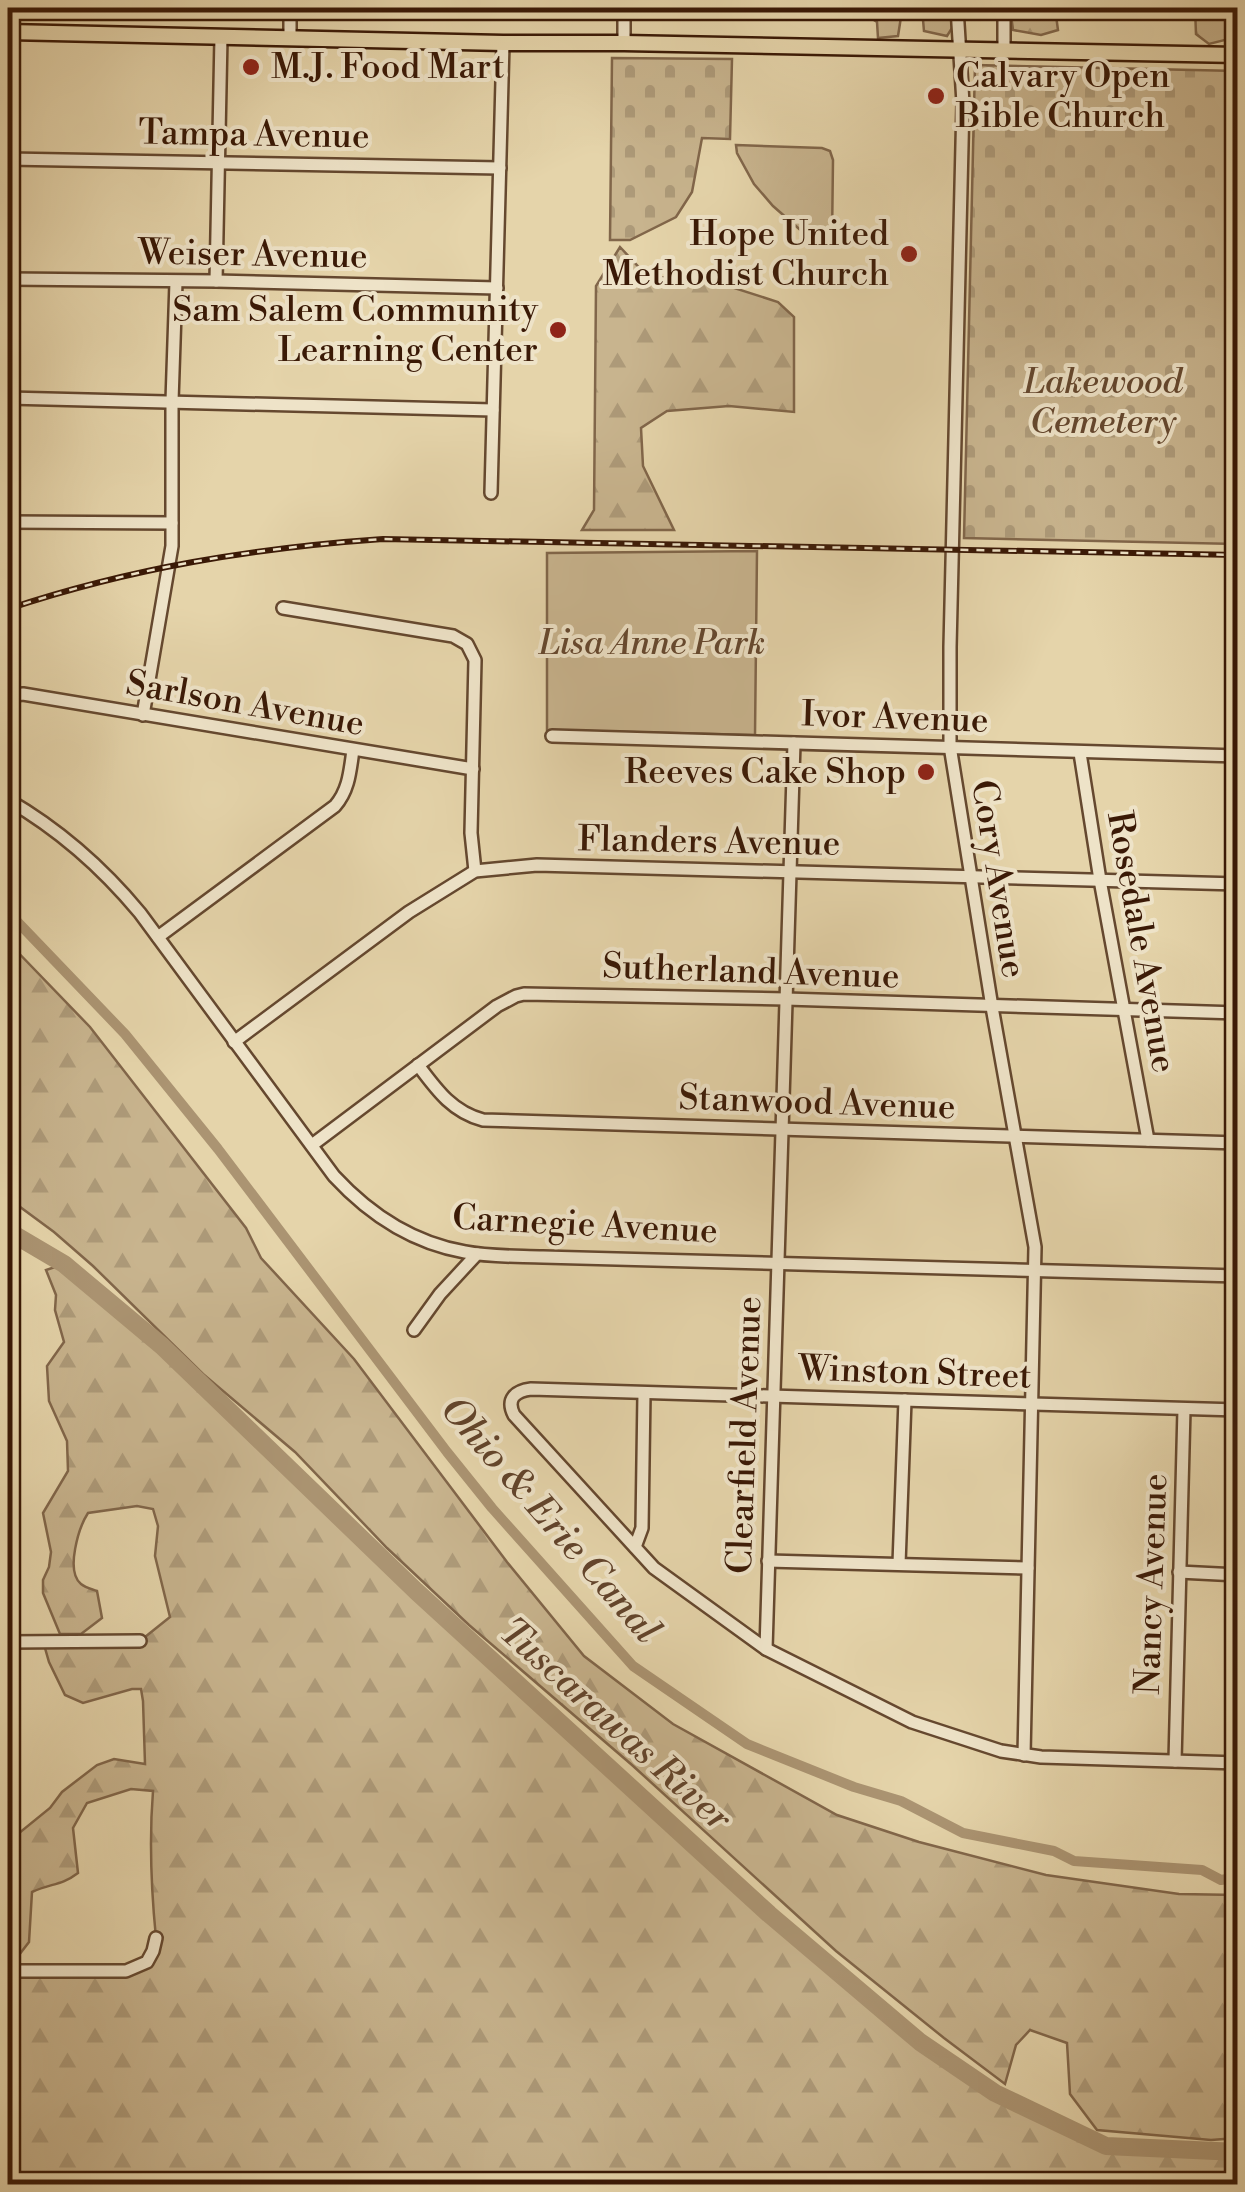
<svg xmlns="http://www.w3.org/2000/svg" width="1245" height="2192" font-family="'Libre Bodoni',serif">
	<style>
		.green { fill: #c8b48e; stroke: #81664a; stroke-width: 2.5 }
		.forest { fill: url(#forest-firs); stroke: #81664a; stroke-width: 2.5 }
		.cemetery { fill: url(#cemetery-stones); stroke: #81664a; stroke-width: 2.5 }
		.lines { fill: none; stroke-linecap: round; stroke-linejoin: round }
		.canal { stroke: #ab9472; stroke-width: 10 }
		.river { stroke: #ab9472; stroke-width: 18 }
		.minor-casing { stroke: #65482f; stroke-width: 16 }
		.major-casing { stroke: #3a1906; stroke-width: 19 }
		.minor { stroke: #eee3c8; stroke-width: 11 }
		.major { stroke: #e5d4aa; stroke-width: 14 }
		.rail-casing { stroke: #3a1906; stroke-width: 6 }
		.rail { stroke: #eee3c8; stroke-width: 2.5; stroke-dasharray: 8; stroke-linecap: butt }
		.poi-dot { fill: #8f2418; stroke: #eee3c8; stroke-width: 4 }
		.labels { text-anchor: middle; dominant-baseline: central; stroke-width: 8; stroke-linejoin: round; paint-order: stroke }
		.poi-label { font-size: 35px; fill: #3a1906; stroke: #eee3c8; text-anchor: end }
		.street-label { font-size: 35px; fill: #3a1906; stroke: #eee3c8 }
		.park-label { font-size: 35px; font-style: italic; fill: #65482f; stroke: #eee3c8 }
		.water-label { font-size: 38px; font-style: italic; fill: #62442c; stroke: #eee3c8 }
	</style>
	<defs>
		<pattern id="forest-firs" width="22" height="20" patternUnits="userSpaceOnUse" patternTransform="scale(2.5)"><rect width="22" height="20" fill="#c8b48e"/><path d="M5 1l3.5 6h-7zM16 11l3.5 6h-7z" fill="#ad9a79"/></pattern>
		<pattern id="cemetery-stones" width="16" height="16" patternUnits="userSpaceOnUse" patternTransform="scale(2.5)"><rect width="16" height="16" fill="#c8b48e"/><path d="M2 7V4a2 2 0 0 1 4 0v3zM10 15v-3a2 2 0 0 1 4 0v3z" fill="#ad9a79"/></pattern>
	</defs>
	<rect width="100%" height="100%" fill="#e5d4aa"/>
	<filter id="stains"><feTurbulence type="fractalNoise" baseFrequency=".002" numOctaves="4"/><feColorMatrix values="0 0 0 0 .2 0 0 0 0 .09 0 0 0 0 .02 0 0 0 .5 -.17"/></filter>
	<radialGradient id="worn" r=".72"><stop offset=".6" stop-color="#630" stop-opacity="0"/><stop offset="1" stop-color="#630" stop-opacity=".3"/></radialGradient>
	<g class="green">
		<polygon points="736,145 822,148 830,151 833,160 832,240 805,234 773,206 754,184 737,153"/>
		<polygon points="757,551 755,735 547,730 547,553"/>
	</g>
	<g class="forest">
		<polygon points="855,8 907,8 901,17 898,36 878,38 877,22"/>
		<polygon points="922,8 952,8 952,28 947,36 924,31"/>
		<polygon points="1010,8 1055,8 1058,30 1041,35 1013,30"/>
		<polygon points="1195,8 1237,8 1237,27 1225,40 1209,44 1196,34"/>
		<polygon points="620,247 648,277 703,278 778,302 794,317 794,412 729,406 667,411 641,428 643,466 674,530 582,530 594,510 596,286"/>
		<polygon points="8,942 90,1027 246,1228 261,1258 354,1359 507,1562 584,1656 673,1724 837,1815 919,1842 1046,1875 1179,1894 1237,1895 1237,2138 1211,2140 1097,2130 1070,2094 1067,2043 1030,2030 1016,2045 1005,2084 944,2038 836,1951 632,1765 469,1625 387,1548 295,1452 203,1374 93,1266 54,1232 8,1198"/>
		<path d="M 64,1264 L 769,1914 L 920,2042 L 995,2093 L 1106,2146 L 1237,2152 L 1237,2184 L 8,2184 L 8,1972 L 136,1968 L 156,1938 C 151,1888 149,1841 153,1791 L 131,1789 L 87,1803 L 73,1828 L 78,1873 C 61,1886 51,1883 32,1892 L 29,1942 L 12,1964 L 8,1963 L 8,1842 L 50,1808 L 62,1792 L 97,1765 L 114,1759 L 145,1764 L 143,1701 L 141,1689 L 132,1689 L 83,1703 L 65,1695 L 49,1662 L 43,1641 L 140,1641 L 170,1617 L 155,1556 L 158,1526 L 153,1509 L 137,1506 L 88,1513 C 79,1527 65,1571 81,1584 C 86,1588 92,1589 97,1591 L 102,1618 L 81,1634 L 60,1634 L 43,1593 L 43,1580 L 49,1567 L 51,1552 L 43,1513 L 68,1471 L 67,1441 L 49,1401 L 47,1366 L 64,1342 L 55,1310 L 56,1295 L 46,1270 Z"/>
	</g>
	<g class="cemetery">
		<polygon points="612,58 732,59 730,139 702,138 692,192 676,217 630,240 610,240"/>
		<polygon points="975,65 1237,71 1237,544 964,538"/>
	</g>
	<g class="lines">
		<polyline class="canal" points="8,912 125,1034 218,1149 447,1452 492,1508 633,1666 747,1744 854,1787 901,1801 963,1833 1054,1851 1074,1861 1202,1870 1221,1880 1238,1877"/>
		<polyline class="river" points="8,1231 64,1264 162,1346 416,1591 769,1914 920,2042 995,2093 1106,2146 1238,2152"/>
		<g class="minor-casing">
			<g id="minor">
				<polyline points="624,8 624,43"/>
				<polyline points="957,8 963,103 950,647 950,746 992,1007 1035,1247 1024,1755"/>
				<polyline points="290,37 290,8"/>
				<polyline points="1004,50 1004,8"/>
				<polyline points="8,159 500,168"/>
				<polyline points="8,279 216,281 497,288"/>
				<polyline points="216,281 221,37"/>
				<polyline points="8,398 493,410"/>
				<polyline points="491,493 503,43"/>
				<polyline points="8,522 172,523"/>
				<polyline points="283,608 453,636 467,644 475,660 471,833 475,871"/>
				<polyline points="8,696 23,694 473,769"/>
				<polyline points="143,715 172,546 172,401 176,282"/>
				<polyline points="552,736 1238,756"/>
				<polyline points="1080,753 1100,880 1148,1140"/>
				<path d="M 8,800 C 60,830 101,866 140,913 L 334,1176 C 370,1215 413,1243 465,1252 C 491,1257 517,1256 543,1257 L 1238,1276"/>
				<path d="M 158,937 L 335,806 C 349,790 350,771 353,750"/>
				<polyline points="234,1042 409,912 475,871 537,865 1238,884"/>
				<path d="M 418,1065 C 436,1089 452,1112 483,1120 L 1238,1143"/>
				<polyline points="312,1145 497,1006 516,996 524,994 786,999 1238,1013"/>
				<polyline points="414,1330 440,1294 477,1254"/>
				<path d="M 1238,1410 L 531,1389 C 515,1391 506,1399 514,1415 L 654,1568 L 766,1649 L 912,1722 L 1001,1751 L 1041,1757 L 1238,1763"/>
				<polyline points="635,1547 642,1528 644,1393"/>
				<polyline points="768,1561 1028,1568"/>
				<polyline points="899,1564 905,1400"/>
				<polyline points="1179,1572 1238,1575"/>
				<polyline points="8,1642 140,1641"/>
				<polyline points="766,1649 794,743"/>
				<polyline points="1175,1761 1184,1409"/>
				<polyline points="8,1971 126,1971 147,1962 153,1951 156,1938"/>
			</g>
		</g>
		<g class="major-casing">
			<polyline id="major" points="8,32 503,43 624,43 1238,55"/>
		</g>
		<use href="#minor" class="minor"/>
		<use href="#major" class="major"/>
		<g class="rail-casing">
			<path id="rail" d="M 8,609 C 131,568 253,548 383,539 L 1238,555"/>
		</g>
		<use href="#rail" class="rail"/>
	</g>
	<g class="poi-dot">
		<circle cx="251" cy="67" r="10"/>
		<circle cx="936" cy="96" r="10"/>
		<circle cx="909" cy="254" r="10"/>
		<circle cx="558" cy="330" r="10"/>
		<circle cx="926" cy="772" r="10"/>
	</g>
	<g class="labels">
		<g class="poi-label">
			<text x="271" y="67" text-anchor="start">M.J. Food Mart</text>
			<text x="956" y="76" text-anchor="start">Calvary Open<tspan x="956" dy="40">Bible Church</tspan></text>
			<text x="889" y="234">Hope United<tspan x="889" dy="40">Methodist Church</tspan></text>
			<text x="538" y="310">Sam Salem Community<tspan x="538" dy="40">Learning Center</tspan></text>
			<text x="906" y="772">Reeves Cake Shop</text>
		</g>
		<g class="street-label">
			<text transform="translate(254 135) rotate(1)">Tampa Avenue</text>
			<text transform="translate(253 255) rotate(1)">Weiser Avenue</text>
			<text transform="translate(245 704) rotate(10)">Sarlson Avenue</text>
			<text transform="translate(895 718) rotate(2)">Ivor Avenue</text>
			<text transform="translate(709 842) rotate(1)">Flanders Avenue</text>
			<text transform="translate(998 879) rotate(81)">Cory Avenue</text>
			<text transform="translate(1141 942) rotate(80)">Rosedale Avenue</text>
			<text transform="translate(751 972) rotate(2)">Sutherland Avenue</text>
			<text transform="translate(817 1103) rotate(2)">Stanwood Avenue</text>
			<text transform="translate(585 1225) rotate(3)">Carnegie Avenue</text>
			<text transform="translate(915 1373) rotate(2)">Winston Street</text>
			<text transform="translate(745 1435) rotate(-88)">Clearfield Avenue</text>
			<text transform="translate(1152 1584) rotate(-88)">Nancy Avenue</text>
		</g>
		<g class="park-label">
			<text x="1103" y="382">Lakewood<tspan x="1103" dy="40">Cemetery</tspan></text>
			<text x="652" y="643">Lisa Anne Park</text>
		</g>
		<g class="water-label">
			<text transform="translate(550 1520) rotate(49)">Ohio &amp; Erie Canal</text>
			<text transform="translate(615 1725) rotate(42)">Tuscarawas River</text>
		</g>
	</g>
	<rect width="1245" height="2192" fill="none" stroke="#e5d4aa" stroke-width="40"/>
	<rect x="10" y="10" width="1225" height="2172" fill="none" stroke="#3a1906" stroke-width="5"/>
	<rect x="20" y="20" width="1205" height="2152" fill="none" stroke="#3a1906" stroke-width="2.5"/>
	<rect width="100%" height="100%" filter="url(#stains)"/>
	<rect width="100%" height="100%" fill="url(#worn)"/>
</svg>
